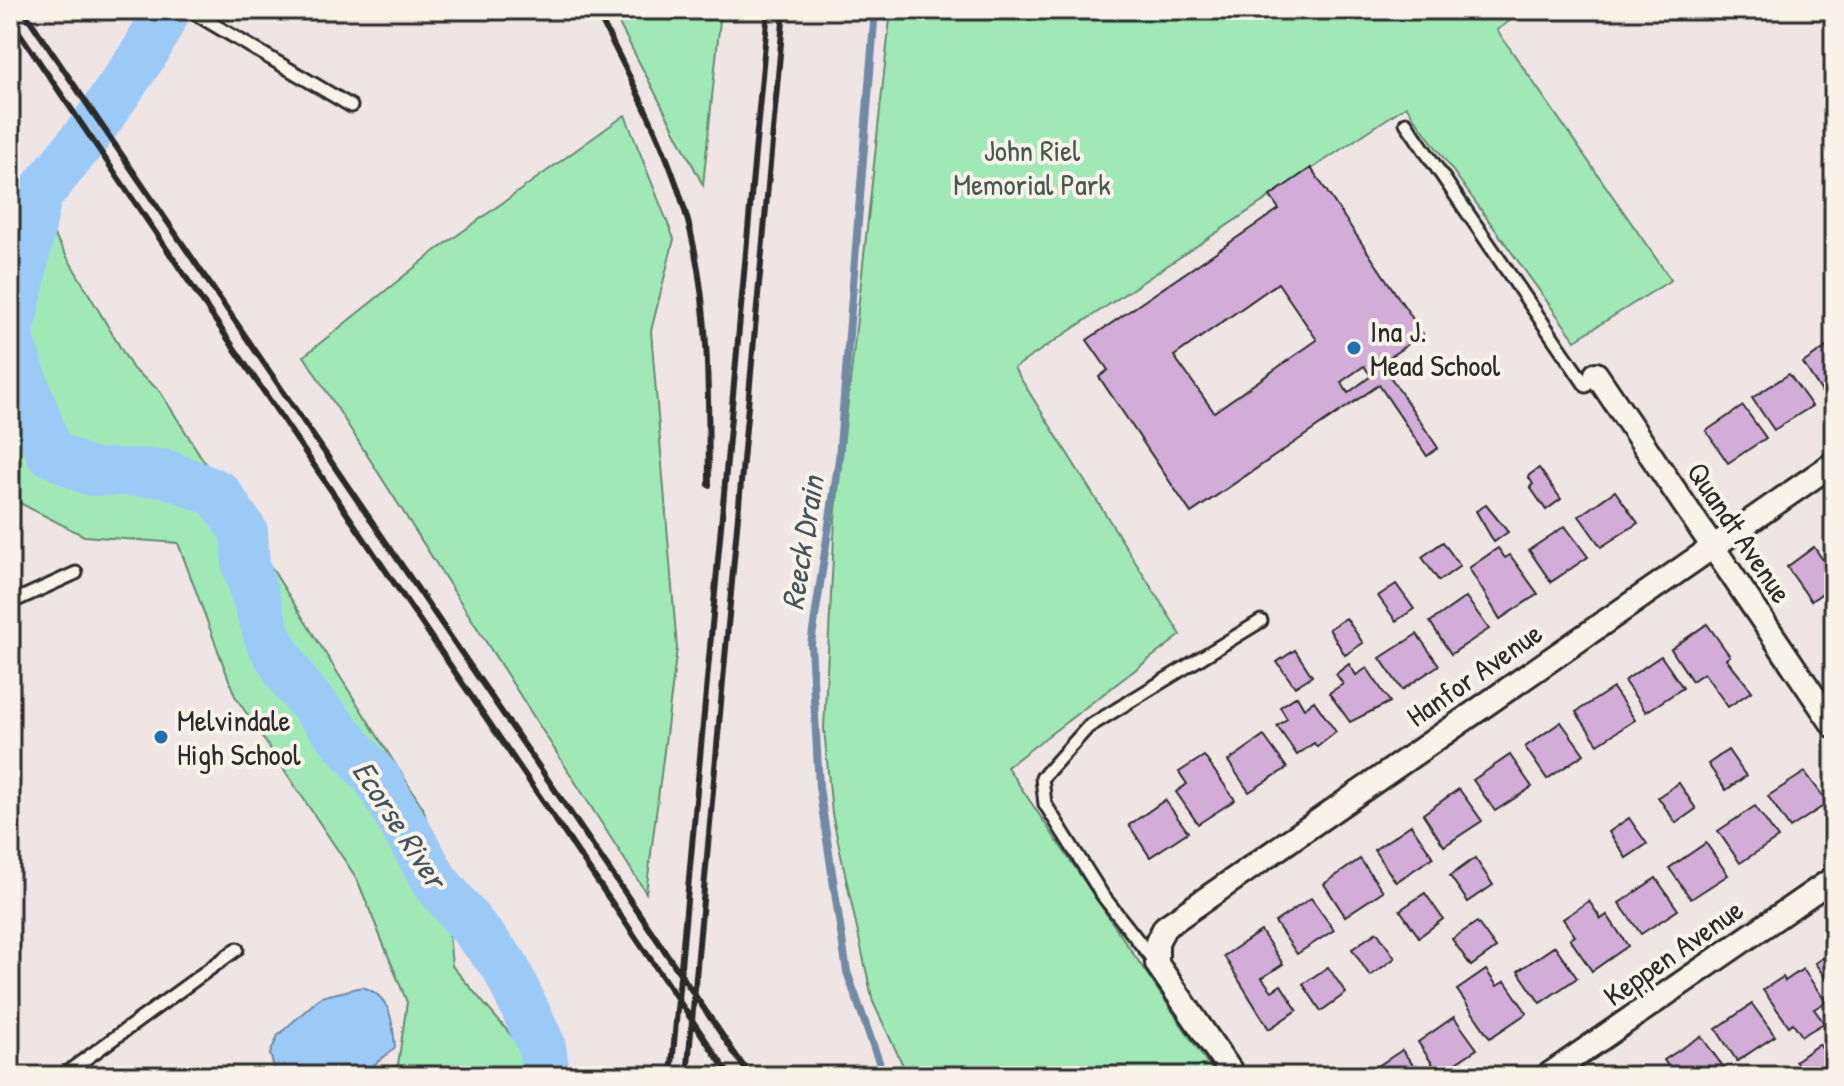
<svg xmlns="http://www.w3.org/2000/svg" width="1844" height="1086" font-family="'Patrick Hand',sans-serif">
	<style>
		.green { fill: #a0e9b7; stroke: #668a71; stroke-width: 2 }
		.water { fill: #9ccaf7; stroke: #6f8aa5; stroke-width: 2 }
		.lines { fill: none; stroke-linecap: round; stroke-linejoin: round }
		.stream { stroke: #6f8aa5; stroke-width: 8 }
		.river { stroke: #9ccaf7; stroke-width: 48 }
		.building { fill: #d1add7; stroke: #2b2b2b; stroke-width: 2; fill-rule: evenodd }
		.lane-casing { stroke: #2b2b2b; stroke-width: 17 }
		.street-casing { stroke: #2b2b2b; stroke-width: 28 }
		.lane { stroke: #f7f3e8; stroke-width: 11 }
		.street { stroke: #f7f3e8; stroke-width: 22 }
		.rail { stroke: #2b2b2b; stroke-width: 6 }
		.poi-dot { fill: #1f6fb2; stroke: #f7f3e8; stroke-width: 3 }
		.labels { text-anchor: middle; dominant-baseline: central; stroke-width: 8; stroke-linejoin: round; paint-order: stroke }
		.park-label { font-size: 30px; fill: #485a4e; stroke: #f7f3e8 }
		.poi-label { font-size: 30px; fill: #2b2b2b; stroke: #f7f3e8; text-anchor: start }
		.street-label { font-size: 30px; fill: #2b2b2b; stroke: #f7f3e8 }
		.water-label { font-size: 32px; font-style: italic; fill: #47535e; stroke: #f7f3e8 }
	</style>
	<rect width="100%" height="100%" fill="#efe5e5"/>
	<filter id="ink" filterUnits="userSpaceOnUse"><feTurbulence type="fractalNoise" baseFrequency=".0125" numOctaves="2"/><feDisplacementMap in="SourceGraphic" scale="16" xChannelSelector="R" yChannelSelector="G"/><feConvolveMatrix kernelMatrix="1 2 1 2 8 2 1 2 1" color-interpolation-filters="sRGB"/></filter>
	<g filter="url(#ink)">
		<g class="green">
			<polygon points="612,10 721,10 703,185"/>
			<polygon points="891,10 1525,10 1497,30 1671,280 1575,340 1406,106 1014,368 1181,635 1007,767 1216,1076 908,1076 873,1002 832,814 824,728 835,519"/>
			<polygon points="625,115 674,239 651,331 677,648 646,893 304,356 434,252"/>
			<polygon points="10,160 133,369 159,390 423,808 444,880 452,966 546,1076 376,1076 398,1065 407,1002 357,879 235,696 178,543 84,536 10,498"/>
		</g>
		<path class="water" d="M 362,987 C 391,995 393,1022 395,1048 L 365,1072 L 348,1076 L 276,1074 L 270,1054 L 278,1035 L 321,997 Z"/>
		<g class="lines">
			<polyline class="stream" points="875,10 839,459 811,644 819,787 847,972 884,1076"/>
			<g class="river">
				<polyline points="10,333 38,196 92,129 147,49 167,10"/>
				<polyline points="10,341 49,452 90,472 165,473 218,494 244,532 246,566 269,641 295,683 378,780 435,881 505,966 542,1046 546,1076"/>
			</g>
		</g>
		<g class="building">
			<path d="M 1311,168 L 1423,334 L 1381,363 L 1438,448 L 1427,456 L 1379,385 L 1191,513 L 1099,377 L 1108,370 L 1087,340 L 1279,209 L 1270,196 ZM 1278,283 L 1317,340 L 1214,412 L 1174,356 ZM 1364,366 L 1371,376 L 1348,393 L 1341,382 Z"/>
			<polygon points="1834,342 1834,388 1824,395 1803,363"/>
			<polygon points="1789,374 1812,406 1774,430 1752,398"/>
			<polygon points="1743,406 1766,438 1728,463 1706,431"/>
			<polygon points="1539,468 1561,499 1546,510 1530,487 1533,484 1528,476"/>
			<polygon points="1615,491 1638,523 1601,547 1579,516"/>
			<polygon points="1486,505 1508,532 1494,542 1476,511"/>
			<polygon points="1565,526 1588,557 1551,582 1529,550"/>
			<polygon points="1443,542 1460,566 1439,581 1422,557"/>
			<polygon points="1814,547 1834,576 1834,585 1811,601 1787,567"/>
			<polygon points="1498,548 1505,558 1510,555 1538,594 1500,619 1469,568"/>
			<polygon points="1396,584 1414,609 1396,621 1378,596"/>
			<polygon points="1466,597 1489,629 1451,654 1430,622"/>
			<polygon points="1346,618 1363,643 1345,655 1329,629"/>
			<polygon points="1707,624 1730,656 1726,659 1752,691 1728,707 1704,673 1692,681 1671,649"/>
			<polygon points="1417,634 1439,665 1402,690 1380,658"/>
			<polygon points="1295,650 1312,676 1295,687 1277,662"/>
			<polygon points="1661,656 1683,688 1646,712 1624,681"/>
			<polygon points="1349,664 1356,675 1367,668 1390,702 1350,722 1329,693 1343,684 1336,674"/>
			<polygon points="1613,688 1635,720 1598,744 1576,712"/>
			<polygon points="1297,696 1304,708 1314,701 1336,732 1317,747 1314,743 1297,755 1277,726 1287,719 1280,707"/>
			<polygon points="1561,722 1584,754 1547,779 1525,747"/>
			<polygon points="1264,736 1287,768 1249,792 1228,761"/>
			<polygon points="1728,750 1746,776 1726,790 1708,764"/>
			<polygon points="1510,755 1532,787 1495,811 1473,780"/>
			<polygon points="1204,756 1235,800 1198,824 1176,792 1187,784 1179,772"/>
			<polygon points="1805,772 1828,803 1790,828 1768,796"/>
			<polygon points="1679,783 1696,809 1676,823 1658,797"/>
			<polygon points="1459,789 1482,821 1444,846 1423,814"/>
			<polygon points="1165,800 1188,832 1150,857 1129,825"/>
			<polygon points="1755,806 1778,838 1740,863 1718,831"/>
			<polygon points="1629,818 1647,844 1626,858 1609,832"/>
			<polygon points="1411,825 1433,857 1396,882 1374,850"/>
			<polygon points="1706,843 1728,875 1691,899 1669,868"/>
			<polygon points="1475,858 1493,885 1468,902 1450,876"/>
			<polygon points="1360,859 1383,891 1345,916 1324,884"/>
			<polygon points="1656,878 1678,910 1641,934 1619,903"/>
			<polygon points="1425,893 1443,919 1419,937 1400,910"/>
			<polygon points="1311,898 1334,930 1297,954 1275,922"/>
			<polygon points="1589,901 1601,919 1607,915 1628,946 1592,971 1570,939 1575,936 1563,919"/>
			<polygon points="1477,922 1496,948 1471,966 1452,939"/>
			<polygon points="1261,931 1283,964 1262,978 1272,991 1281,985 1297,1010 1269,1029 1224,956"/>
			<polygon points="1377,932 1395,958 1370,976 1352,949"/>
			<polygon points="1555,946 1577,978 1540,1003 1518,971"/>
			<polygon points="1834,950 1834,990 1815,963"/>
			<polygon points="1328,967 1346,993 1321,1011 1303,984"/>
			<polygon points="1803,969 1826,1002 1814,1009 1824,1023 1802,1036 1793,1023 1789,1026 1763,990 1783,977 1785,981"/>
			<polygon points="1486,970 1497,986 1505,981 1527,1013 1490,1038 1457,990"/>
			<polygon points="1752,1004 1775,1036 1737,1061 1716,1029"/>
			<polygon points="1454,1017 1477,1049 1439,1074 1418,1042"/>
			<polygon points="1701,1036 1724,1068 1711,1076 1675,1076 1664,1060"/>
			<polygon points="1819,1044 1834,1067 1834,1073 1806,1076 1795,1061"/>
			<polygon points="1402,1050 1421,1076 1367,1076 1366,1074"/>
		</g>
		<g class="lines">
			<g class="lane-casing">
				<g id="lane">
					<polyline points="189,10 351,106"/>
					<polyline points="1406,123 1586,386"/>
					<polyline points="10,603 76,573"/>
					<polyline points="1154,961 1103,896 1045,804 1042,778 1088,727 1261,621"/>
					<polyline points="62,1076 237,949"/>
				</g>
			</g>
			<g class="street-casing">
				<g id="street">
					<polyline points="1596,374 1834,726"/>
					<polyline points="1234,1076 1157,964 1157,942 1165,927 1834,463"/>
					<polyline points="1547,1076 1834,878"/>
				</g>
			</g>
			<use href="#lane" class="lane"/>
			<use href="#street" class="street"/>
			<g class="rail">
				<polyline points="23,10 750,1076"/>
				<path d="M 596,10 C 634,86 677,163 694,247 C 710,325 708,406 709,485"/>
				<polyline points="10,19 730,1076"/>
				<polyline points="671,1076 768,10"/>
				<polyline points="687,1076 784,10"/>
			</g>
		</g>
	</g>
	<g class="poi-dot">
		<circle cx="1354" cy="348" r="8"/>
		<circle cx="161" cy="737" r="8"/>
	</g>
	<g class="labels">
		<g class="park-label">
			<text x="1032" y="150">John Riel<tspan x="1032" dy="34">Memorial Park</tspan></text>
		</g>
		<g class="poi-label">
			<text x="1370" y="331">Ina J.<tspan x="1370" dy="34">Mead School</tspan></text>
			<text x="177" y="720">Melvindale<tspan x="177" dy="34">High School</tspan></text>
		</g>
		<g class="street-label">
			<text transform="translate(1740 532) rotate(56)">Quandt Avenue</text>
			<text transform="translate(1474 674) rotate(-35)">Hanfor Avenue</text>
			<text transform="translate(1673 952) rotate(-35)">Keppen Avenue</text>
		</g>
		<g class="water-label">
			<text transform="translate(802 543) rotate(-81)">Reeck Drain</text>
			<text transform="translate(400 824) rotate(57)">Ecorse River</text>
		</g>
	</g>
	<rect width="1844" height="1086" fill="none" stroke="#f7f3e8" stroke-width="40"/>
	<rect x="20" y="20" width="1804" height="1046" fill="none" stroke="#2b2b2b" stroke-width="3" filter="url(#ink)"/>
</svg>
